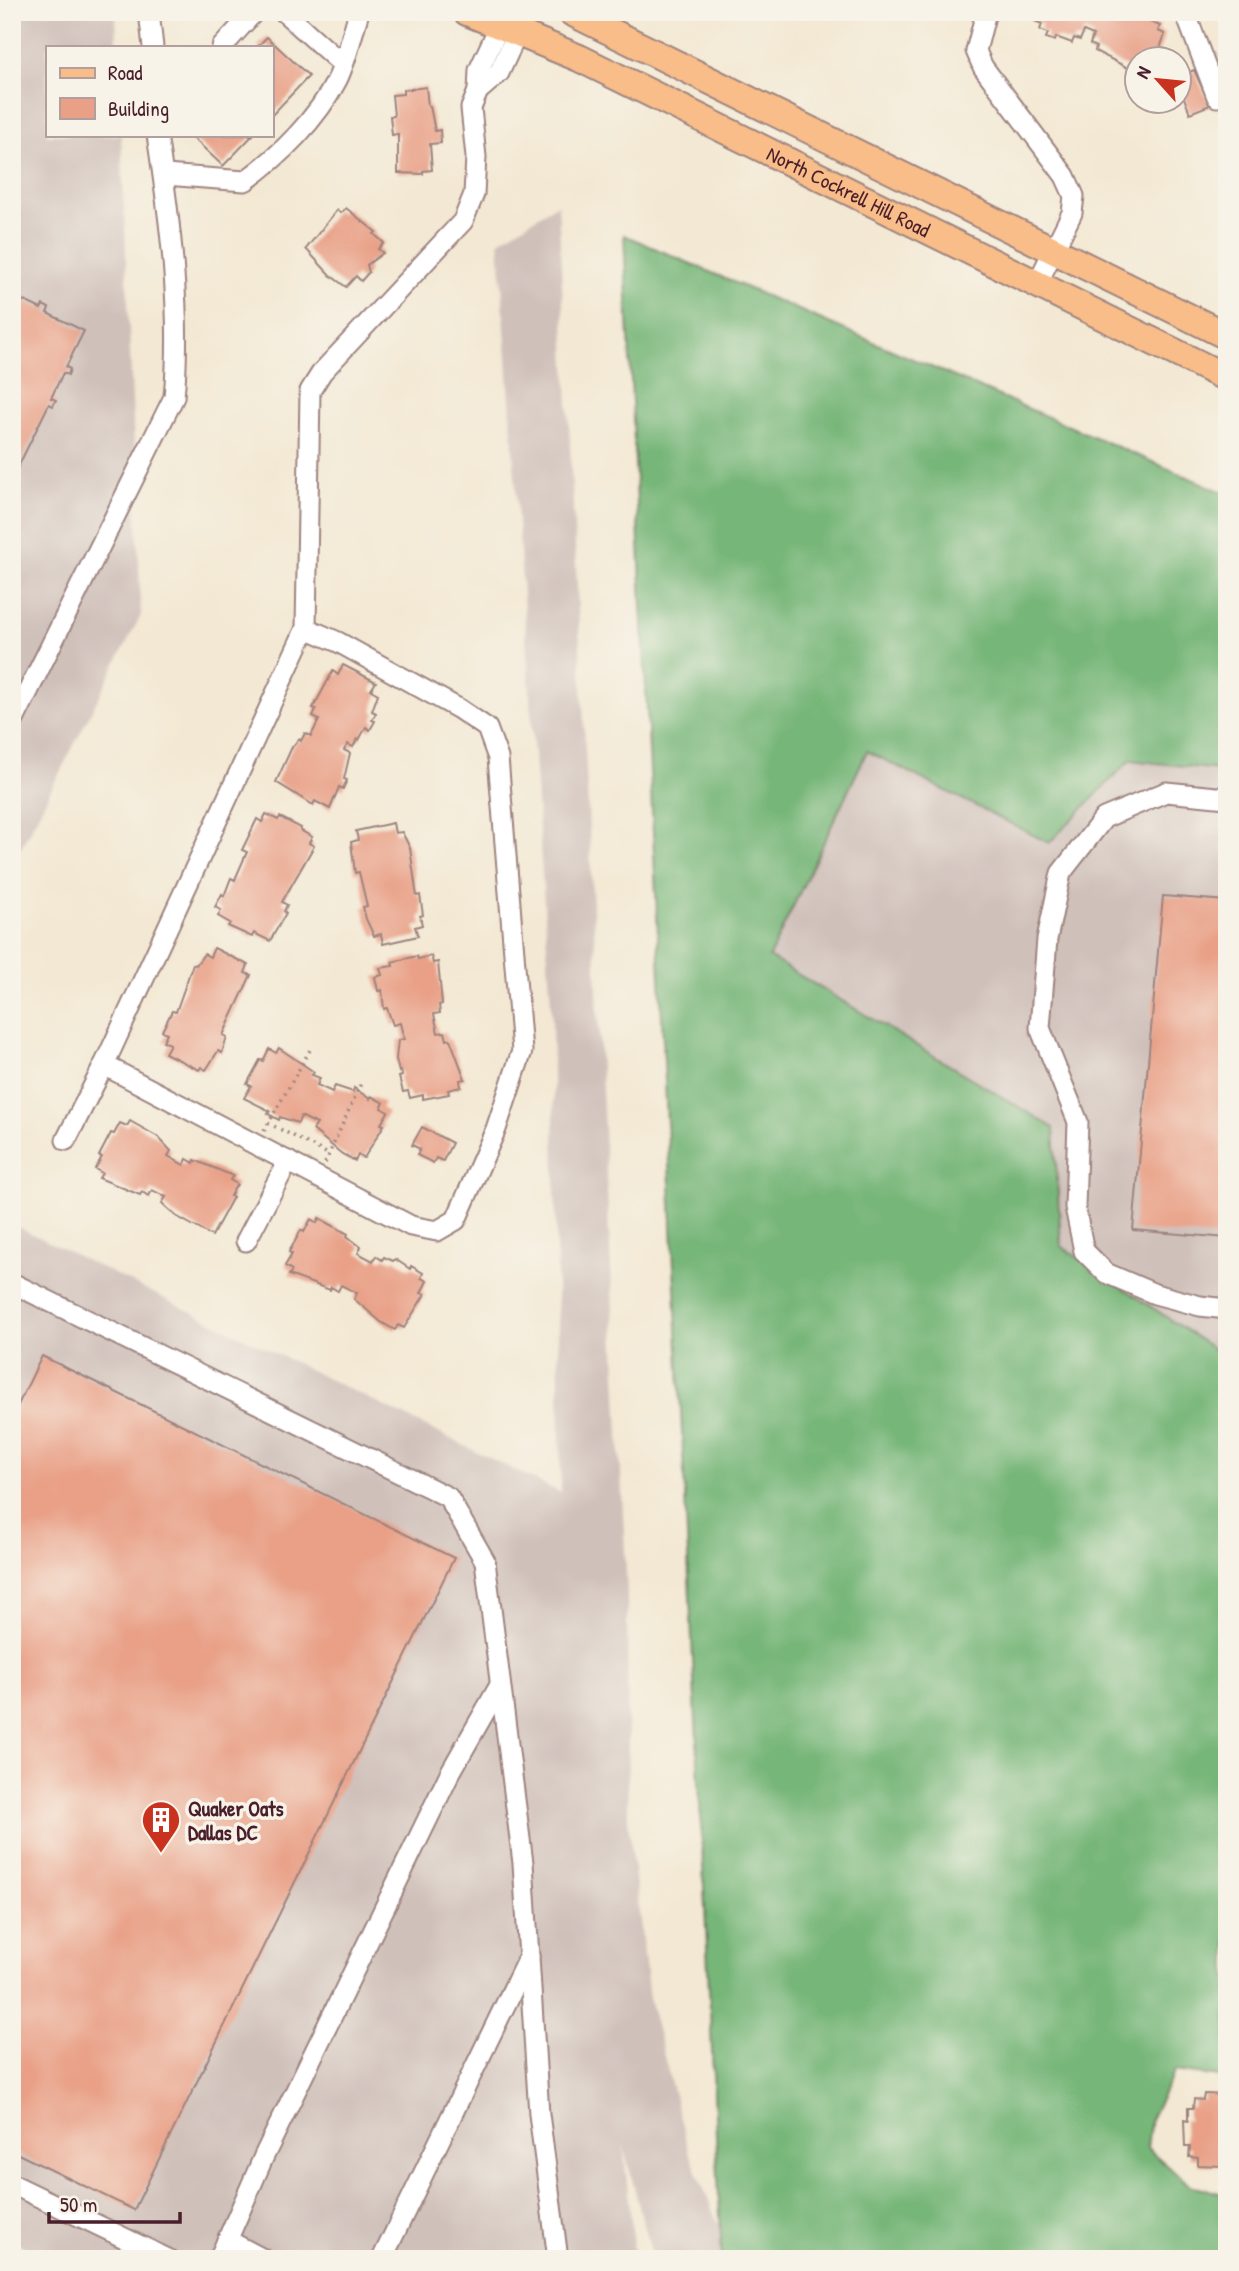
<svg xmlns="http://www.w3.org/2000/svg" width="1239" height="2271" font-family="'Patrick Hand',sans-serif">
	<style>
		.industrial { fill: #cfc0ba }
		.forest { fill: #76b678; stroke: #606a52; stroke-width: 2 }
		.building { fill: #e9a087 }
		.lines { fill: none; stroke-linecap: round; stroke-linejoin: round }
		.minor-casing { stroke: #9e847f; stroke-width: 23 }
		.major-casing { stroke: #9e847f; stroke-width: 30 }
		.path { stroke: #9e847f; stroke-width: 3.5; stroke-dasharray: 2 5; stroke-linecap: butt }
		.minor { stroke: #fff; stroke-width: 19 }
		.major { stroke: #f8bd88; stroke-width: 26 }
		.labels { text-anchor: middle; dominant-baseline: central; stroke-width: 7; stroke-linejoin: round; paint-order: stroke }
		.street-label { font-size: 21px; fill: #4a1f2b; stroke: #f7f3e8 }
		.poi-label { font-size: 21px; font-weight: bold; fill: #4a1f2b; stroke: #f7f3e8; text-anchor: start }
	</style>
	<rect width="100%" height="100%" fill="#f7f3e8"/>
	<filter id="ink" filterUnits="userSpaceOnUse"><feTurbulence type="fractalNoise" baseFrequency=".0143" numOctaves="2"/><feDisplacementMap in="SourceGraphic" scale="14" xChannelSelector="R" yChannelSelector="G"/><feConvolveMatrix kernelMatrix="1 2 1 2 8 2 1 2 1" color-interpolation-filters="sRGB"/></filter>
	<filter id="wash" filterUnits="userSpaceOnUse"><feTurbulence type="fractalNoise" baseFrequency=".00686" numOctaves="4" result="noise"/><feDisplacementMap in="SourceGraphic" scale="28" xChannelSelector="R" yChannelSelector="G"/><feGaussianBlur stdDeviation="1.57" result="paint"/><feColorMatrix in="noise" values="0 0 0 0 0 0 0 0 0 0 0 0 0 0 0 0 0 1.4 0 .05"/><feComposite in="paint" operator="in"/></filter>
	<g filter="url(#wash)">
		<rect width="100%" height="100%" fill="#f3e8d3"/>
		<g class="industrial">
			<polygon points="12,12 116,12 117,47 47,47 47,135 121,135 141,615 12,865"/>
			<polygon points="558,204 627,1593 628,1819 649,1998 688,2149 732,2259 653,2259 623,2145 635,2259 49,2259 12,2241 12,1224 561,1493 552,1020 499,241"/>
			<polygon points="867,751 1049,843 1130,760 1227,771 1227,1358 1061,1246 1053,1128 769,957"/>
		</g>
		<polygon class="forest" points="624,235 1227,494 1227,771 1130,760 1049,843 867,751 769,957 1054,1128 1061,1246 1227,1358 1227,2078 1175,2071 1151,2117 1147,2148 1190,2185 1227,2195 1227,2259 722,2259"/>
		<g id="blocks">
			<g class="building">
				<polygon points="1028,12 1145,12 1152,16 1150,22 1160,26 1158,31 1165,34 1156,60 1137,58 1128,68 1095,51 1096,47 1090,44 1093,35 1084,31 1080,40 1074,38 1072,43 1056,37 1055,41 1046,38 1048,33 1040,30 1042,24 1032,20 1034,15"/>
				<polygon points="267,37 309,76 271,116 271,47 257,47"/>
				<polygon points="1194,70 1210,105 1190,113 1180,88 1180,76"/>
				<polygon points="426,87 428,106 430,106 435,131 440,130 441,143 430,144 432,170 423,171 423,174 398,173 398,134 392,135 390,116 394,116 392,95 403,94 403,90"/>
				<polygon points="190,135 253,135 223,166"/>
				<polygon points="346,208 376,232 374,234 384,243 378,249 383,253 367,265 369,272 361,281 356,276 346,287 330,275 306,249 337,210 341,213"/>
				<polygon points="12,290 18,293 16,297 41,309 43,305 49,308 47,313 84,331 66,367 70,369 68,375 63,373 51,398 56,400 53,406 49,404 12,479"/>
				<polygon points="343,665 376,682 371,690 378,694 372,711 376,713 372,720 375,721 370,730 366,727 359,740 357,739 353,747 348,744 344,750 350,753 344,779 347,780 343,789 339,787 330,809 315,801 313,805 276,782 292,747 299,739 301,741 305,733 311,736 319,720 313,716 316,709 313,708 333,671 338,675"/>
				<polygon points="266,814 278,820 280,817 301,828 300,830 312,837 309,843 314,846 282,902 287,905 284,911 286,913 270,941 254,933 252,937 228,926 230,923 218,916 221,910 215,907 222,894 224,896 231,878 235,880 236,877 247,852 242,850 257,819 262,822"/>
				<polygon points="393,823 395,833 402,832 410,848 416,890 417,896 420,895 423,915 420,916 422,925 415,927 418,936 383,944 381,934 374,936 366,919 363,907 367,906 359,872 355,873 351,842 358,840 356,831"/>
				<polygon points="1163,896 1227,901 1227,1238 1133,1230"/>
				<polygon points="214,948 248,965 245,973 251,975 223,1035 227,1037 222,1053 218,1051 206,1070 201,1067 199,1070 165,1053 170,1044 163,1041 167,1033 162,1031 172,1011 176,1012 177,1009 193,964 196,965 204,954 210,957"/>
				<polygon points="417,956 418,959 431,956 433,963 438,962 442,1004 439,1005 440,1013 434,1014 438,1033 445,1032 447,1040 450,1039 465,1079 460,1080 461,1087 448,1090 449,1094 423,1099 423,1095 410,1098 408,1091 403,1092 399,1077 402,1076 401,1071 399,1072 396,1059 398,1040 404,1039 400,1023 393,1025 387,1008 384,1009 382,990 378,991 375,977 382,975 380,968 393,966 392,962"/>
				<polygon points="279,1048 314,1072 312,1075 320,1078 317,1085 332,1092 335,1086 353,1092 354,1088 370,1099 371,1096 384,1103 381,1108 388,1112 381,1124 384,1125 364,1158 358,1155 355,1161 342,1154 313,1130 317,1124 301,1116 298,1123 280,1117 279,1120 268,1114 270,1111 244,1098 251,1086 247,1084 260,1060 263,1061 269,1049 276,1053"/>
				<polygon points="130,1121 158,1137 171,1151 168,1156 184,1165 187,1159 194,1163 195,1160 233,1176 230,1180 237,1184 230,1196 233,1197 212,1236 176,1216 162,1203 166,1197 152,1190 149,1196 142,1192 140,1195 99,1178 102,1173 95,1169 102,1157 99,1156 111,1133 114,1134 120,1123 127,1126"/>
				<polygon points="422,1127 452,1143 443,1161 436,1158 433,1163 417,1155 420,1149 412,1145"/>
				<polygon points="319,1218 348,1234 347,1236 361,1247 358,1253 373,1261 376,1256 382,1260 384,1257 393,1261 395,1259 410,1269 411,1266 423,1273 421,1278 427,1281 421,1293 425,1294 404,1328 398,1325 395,1330 381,1322 354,1299 357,1293 341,1285 338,1291 331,1287 330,1290 289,1275 292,1270 285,1266 292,1254 289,1252 301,1230 304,1232 311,1219 317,1223"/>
				<polygon points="42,1356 454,1558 134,2210 12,2151 12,1417"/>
				<polygon points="1204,2094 1227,2095 1227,2164 1223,2166 1198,2165 1198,2158 1189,2157 1190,2147 1185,2147 1184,2120 1188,2121 1188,2108 1193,2108 1194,2099 1203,2100"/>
			</g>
		</g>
	</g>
	<g filter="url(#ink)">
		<use href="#blocks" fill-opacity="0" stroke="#9e847f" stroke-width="2"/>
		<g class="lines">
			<g class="minor-casing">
				<g id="minor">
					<polyline points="149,12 153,47"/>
					<polyline points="284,12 342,64"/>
					<polyline points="986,12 976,51 983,67 1065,176 1074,196 1072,213 1037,284"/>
					<polyline points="1185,12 1217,97"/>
					<polyline points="222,47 254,12"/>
					<polyline points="478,91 499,73 527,12"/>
					<path d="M 165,175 L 245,181 C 280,156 317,119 337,80 C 347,60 352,34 359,12"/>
					<path d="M 12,724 L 174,397 C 182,311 170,220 157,135"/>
					<polyline points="1227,798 1166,792 1104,818 1061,873 1047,939 1040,1028 1078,1122 1075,1207 1084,1251 1106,1273 1155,1294 1200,1306 1227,1309"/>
					<polyline points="104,1065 411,1226 437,1231 456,1220 496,1129 522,1051 498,758 487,728 459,709 338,642 306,628"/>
					<polyline points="66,1140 104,1065 306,628 310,391 322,372 463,221 474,194 476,157 471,108 478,91 479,70 506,12"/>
					<polyline points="246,1241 288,1161"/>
					<polyline points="12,1283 448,1497 485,1561 523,1863 539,2114 558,2259"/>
					<polyline points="12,2184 168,2259"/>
					<polyline points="227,2240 263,2259"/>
					<polyline points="219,2259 264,2156 450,1773 500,1685"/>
					<polyline points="382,2259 529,1956"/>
				</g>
			</g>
			<g class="major-casing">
				<g id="major">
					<path id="s1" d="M 467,12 L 579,58 L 1227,378"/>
					<polyline points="571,12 1227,336"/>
				</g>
			</g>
			<g class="path">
				<polyline points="268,1123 328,1154"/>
				<polyline points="264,1131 310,1050"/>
				<polyline points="325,1163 362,1081"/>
			</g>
			<use href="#minor" class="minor"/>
			<use href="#major" class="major"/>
		</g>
	</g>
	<defs>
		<g id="building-pin" transform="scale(2.0125)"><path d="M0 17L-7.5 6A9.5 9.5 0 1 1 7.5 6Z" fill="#c8321e" stroke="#f7f3e8"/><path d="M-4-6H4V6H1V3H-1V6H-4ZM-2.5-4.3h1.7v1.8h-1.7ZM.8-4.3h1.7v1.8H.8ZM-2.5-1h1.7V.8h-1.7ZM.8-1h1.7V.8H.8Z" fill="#fff"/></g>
	</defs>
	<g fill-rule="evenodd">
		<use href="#building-pin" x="161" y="1820"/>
	</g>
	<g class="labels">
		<g class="street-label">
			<text stroke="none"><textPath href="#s1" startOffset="422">North Cockrell Hill Road</textPath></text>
		</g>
		<g class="poi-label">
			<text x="188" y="1808">Quaker Oats<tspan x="188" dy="24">Dallas DC</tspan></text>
		</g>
	</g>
	<rect width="1239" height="2271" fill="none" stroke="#f7f3e8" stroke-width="42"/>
	<rect x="46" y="46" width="228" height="91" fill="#f7f3e8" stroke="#b29e9c" stroke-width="2"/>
	<rect x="60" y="68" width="35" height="10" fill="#f8bd88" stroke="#b29e9c" stroke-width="2"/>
	<text x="108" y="80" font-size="21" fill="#4a1f2b">Road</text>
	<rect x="60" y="98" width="35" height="21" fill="#e9a087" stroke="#b29e9c" stroke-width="2"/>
	<text x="108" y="116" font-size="21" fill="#4a1f2b">Building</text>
	<g transform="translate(1158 80) rotate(297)"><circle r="33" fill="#f7f3e8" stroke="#b29e9c" stroke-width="2"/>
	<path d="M0-5L12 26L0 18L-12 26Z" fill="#c8321e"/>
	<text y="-10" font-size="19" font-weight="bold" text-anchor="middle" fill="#4a1f2b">N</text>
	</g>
	<path d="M49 2212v10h131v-10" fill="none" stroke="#4a1f2b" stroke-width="3.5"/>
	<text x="60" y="2212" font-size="21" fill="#4a1f2b" stroke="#f7f3e8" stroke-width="5" paint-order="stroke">50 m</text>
</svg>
